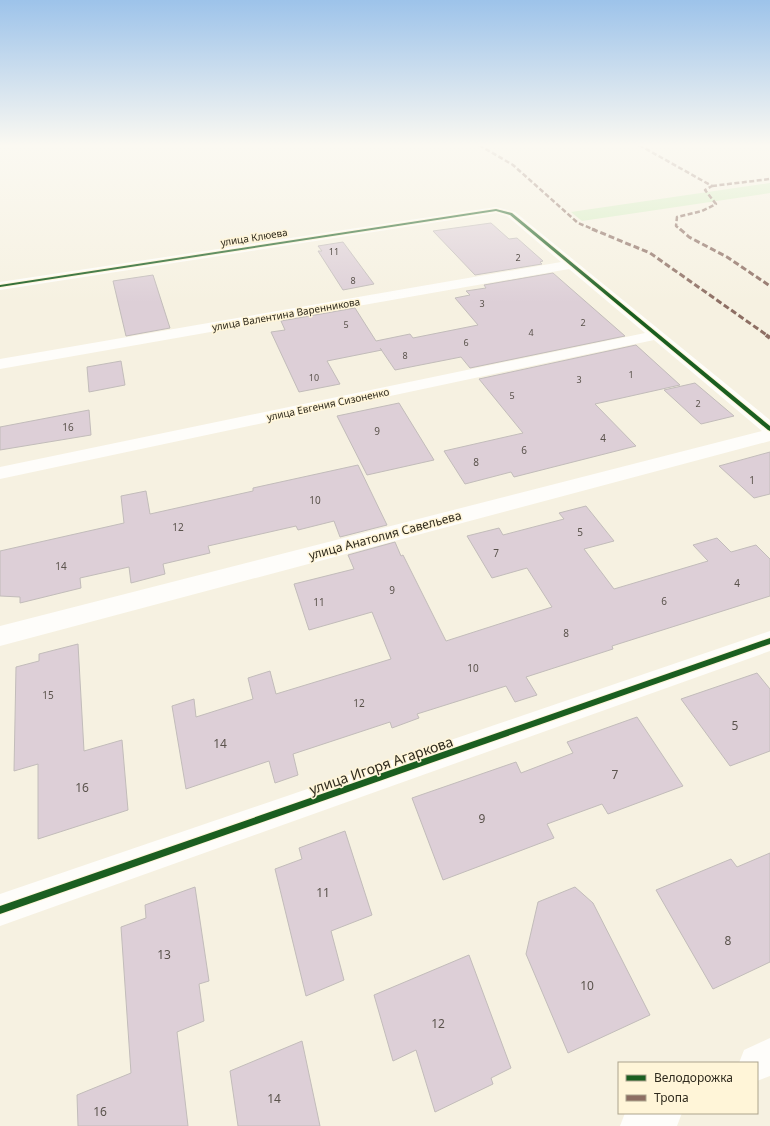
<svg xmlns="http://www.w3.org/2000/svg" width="770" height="1126" font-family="'Noto Sans',sans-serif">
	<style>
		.green { fill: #d5edc2 }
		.building { fill: #ddcfd7; stroke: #c2bcba }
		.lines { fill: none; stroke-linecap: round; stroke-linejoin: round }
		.minor { fill: #fefdfa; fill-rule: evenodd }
		.quiet-far2 { stroke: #8d6e63; stroke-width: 2.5; stroke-dasharray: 5 2.5; stroke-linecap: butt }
		.quiet-far1 { stroke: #8d6e63; stroke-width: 3; stroke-dasharray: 6 3; stroke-linecap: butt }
		.quiet { stroke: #8d6e63; stroke-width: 4; stroke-dasharray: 8 4; stroke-linecap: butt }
		.cycleway-casing { stroke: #fff5d8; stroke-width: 2 }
		.cycleway { fill: #1b5e20; fill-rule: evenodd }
		.labels { text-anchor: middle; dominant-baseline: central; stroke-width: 3; stroke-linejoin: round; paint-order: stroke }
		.far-number-label { font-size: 9px; fill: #5a534c }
		.far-street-label { font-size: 10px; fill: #2f2a1d; stroke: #fff5d8 }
		.number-label { font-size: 10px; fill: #5a534c }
		.street-label { font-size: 12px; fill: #2f2a1d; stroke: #fff5d8 }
		.near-number-label { font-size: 12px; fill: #5a534c }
		.near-street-label { font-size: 14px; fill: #2f2a1d; stroke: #fff5d8 }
	</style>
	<rect width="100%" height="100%" fill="#f6f1e1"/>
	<polygon class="green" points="770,183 770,193 582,221 571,212"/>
	<g class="building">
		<polygon points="491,223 509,239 517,238 543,261 540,262 542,264 475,275 433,231"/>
		<polygon points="343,242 374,284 343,290 318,251 322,251 318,246"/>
		<polygon points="553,273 625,336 470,368 461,357 395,370 380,348 382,350 327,361 340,384 299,392 271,332 285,330 281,321 355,308 376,341 410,334 413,338 478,325 455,298 470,295 466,291 486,288 484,285"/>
		<polygon points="153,275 170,328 126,336 113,281"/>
		<polygon points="636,345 680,385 595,404 636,446 514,477 511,472 465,484 444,451 523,433 479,379"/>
		<polygon points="121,361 125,385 89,392 87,367"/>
		<polygon points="695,383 734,416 701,424 664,390"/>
		<polygon points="399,403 434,460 367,475 337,416"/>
		<polygon points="89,410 91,435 0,450 0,427"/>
		<polygon points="770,452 770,494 754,498 719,466"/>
		<polygon points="358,465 387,525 340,537 334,521 298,530 296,526 208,546 210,553 163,564 165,574 131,583 129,567 80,578 81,588 20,603 20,597 0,596 0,551 124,523 121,496 146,491 150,514 253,491 253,488"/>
		<polygon points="586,506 614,541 584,549 614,589 708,561 693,545 717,538 731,552 756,545 770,559 770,596 612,646 613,649 526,677 537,695 515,702 506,686 417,714 419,718 392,728 390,722 293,754 298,775 275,783 269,761 186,789 172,706 194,699 196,717 253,699 248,678 270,671 276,694 391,659 372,612 309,630 294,584 354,569 348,555 395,542 401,556 403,555 446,641 552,607 527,568 492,578 467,536 499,528 503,535 564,519 559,513"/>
		<polygon points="78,644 84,751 122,740 128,810 38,839 38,764 14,771 16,667 39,661 39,654"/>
		<polygon points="757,673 770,689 770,751 730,766 681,699"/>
		<polygon points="637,717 683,786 608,814 602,804 547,824 554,838 443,880 412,798 516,762 521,773 573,753 567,742"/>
		<polygon points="345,831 372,915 331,931 344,980 306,996 275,869 302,859 299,848"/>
		<polygon points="770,853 770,962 713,989 656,890 731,859 737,867"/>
		<polygon points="195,887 209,981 199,984 204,1021 177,1032 188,1126 78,1126 77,1095 131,1073 121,927 146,918 145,905"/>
		<polygon points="575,887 593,903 650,1015 568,1053 526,954 538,902"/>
		<polygon points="469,955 511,1068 491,1078 493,1084 435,1112 416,1050 393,1061 374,995"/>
		<polygon points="302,1041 320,1126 238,1126 230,1071"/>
	</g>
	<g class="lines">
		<g class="minor">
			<polygon points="496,207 515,212 770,420 770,441 0,646 0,626 762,431 654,340 0,479 0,467 645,333 569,269 0,369 0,359 561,262 507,216 496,213 0,290 0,282"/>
			<polygon points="770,631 770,651 0,926 0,894"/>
			<polygon points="770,1038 770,1076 757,1081 757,1063 739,1063 744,1050"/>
			<polygon points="625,1113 682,1113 677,1126 620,1126"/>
		</g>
		<g class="quiet-far2">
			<polyline points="479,145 513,165 578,223 595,230"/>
			<polyline points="639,145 712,186 705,190 716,204 702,211 677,217 676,226 681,230"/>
			<polyline points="712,186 770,179"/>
		</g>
		<g class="quiet-far1">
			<polyline points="592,229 650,253 768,336"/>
			<polyline points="680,229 689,237 727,257 770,286"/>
		</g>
		<polyline class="quiet" points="766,335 770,338"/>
		<g class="cycleway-casing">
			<g id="cycleway">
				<polygon points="496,209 512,213 770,426 770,431 768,430 510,215 496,211 0,287 0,285"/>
				<polygon points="770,638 770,644 0,914 0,906"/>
			</g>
		</g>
		<use href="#cycleway" class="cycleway"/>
	</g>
	<linearGradient id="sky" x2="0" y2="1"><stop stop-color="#9dc3ea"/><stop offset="0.48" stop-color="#fbf9f2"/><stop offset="1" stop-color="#fbf9f2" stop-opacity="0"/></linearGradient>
	<rect width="770" height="303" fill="url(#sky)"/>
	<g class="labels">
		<g class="far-number-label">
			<text x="334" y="251">11</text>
			<text x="518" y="257">2</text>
			<text x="353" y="280">8</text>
			<text x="482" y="303">3</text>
			<text x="583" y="322">2</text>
			<text x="346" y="324">5</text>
			<text x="531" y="332">4</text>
			<text x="466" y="342">6</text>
			<text x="405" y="355">8</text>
			<text x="631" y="374">1</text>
			<text x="314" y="377">10</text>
			<text x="579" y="379">3</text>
			<text x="512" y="395">5</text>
			<text x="698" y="403">2</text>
		</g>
		<g class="far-street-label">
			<text transform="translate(254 237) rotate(-9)">улица Клюева</text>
			<text transform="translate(286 314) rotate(-10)">улица Валентина Варенникова</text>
			<text transform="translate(328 404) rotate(-12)">улица Евгения Сизоненко</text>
		</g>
		<g class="number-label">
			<text x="68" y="427">16</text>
			<text x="377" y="431">9</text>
			<text x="603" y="438">4</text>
			<text x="524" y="450">6</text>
			<text x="476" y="462">8</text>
			<text x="752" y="480">1</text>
			<text x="315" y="500">10</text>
			<text x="178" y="527">12</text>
			<text x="580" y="532">5</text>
			<text x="496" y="553">7</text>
			<text x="61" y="566">14</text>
			<text x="737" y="583">4</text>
			<text x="392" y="590">9</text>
			<text x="664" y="601">6</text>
			<text x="319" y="602">11</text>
			<text x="566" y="633">8</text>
			<text x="473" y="668">10</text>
			<text x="48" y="695">15</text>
			<text x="359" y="703">12</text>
		</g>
		<g class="street-label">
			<text transform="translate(385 535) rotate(-15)">улица Анатолия Савельева</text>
		</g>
		<g class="near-number-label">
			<text x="735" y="725">5</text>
			<text x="220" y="743">14</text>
			<text x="615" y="774">7</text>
			<text x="82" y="787">16</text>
			<text x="482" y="818">9</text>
			<text x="323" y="892">11</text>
			<text x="728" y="940">8</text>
			<text x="164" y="954">13</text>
			<text x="587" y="985">10</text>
			<text x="438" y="1023">12</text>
			<text x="274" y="1098">14</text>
			<text x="100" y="1111">16</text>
		</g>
		<g class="near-street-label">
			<text transform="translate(381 765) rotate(-19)">улица Игоря Агаркова</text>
		</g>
	</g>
	<rect x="618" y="1062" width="140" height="52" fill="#fff5d8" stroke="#aca48d"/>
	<rect x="626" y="1075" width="20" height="6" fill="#1b5e20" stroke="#aca48d"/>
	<text x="654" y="1082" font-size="12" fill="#2f2a1d">Велодорожка</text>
	<rect x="626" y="1095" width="20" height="6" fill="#8d6e63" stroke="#aca48d"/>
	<text x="654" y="1102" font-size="12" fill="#2f2a1d">Тропа</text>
</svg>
